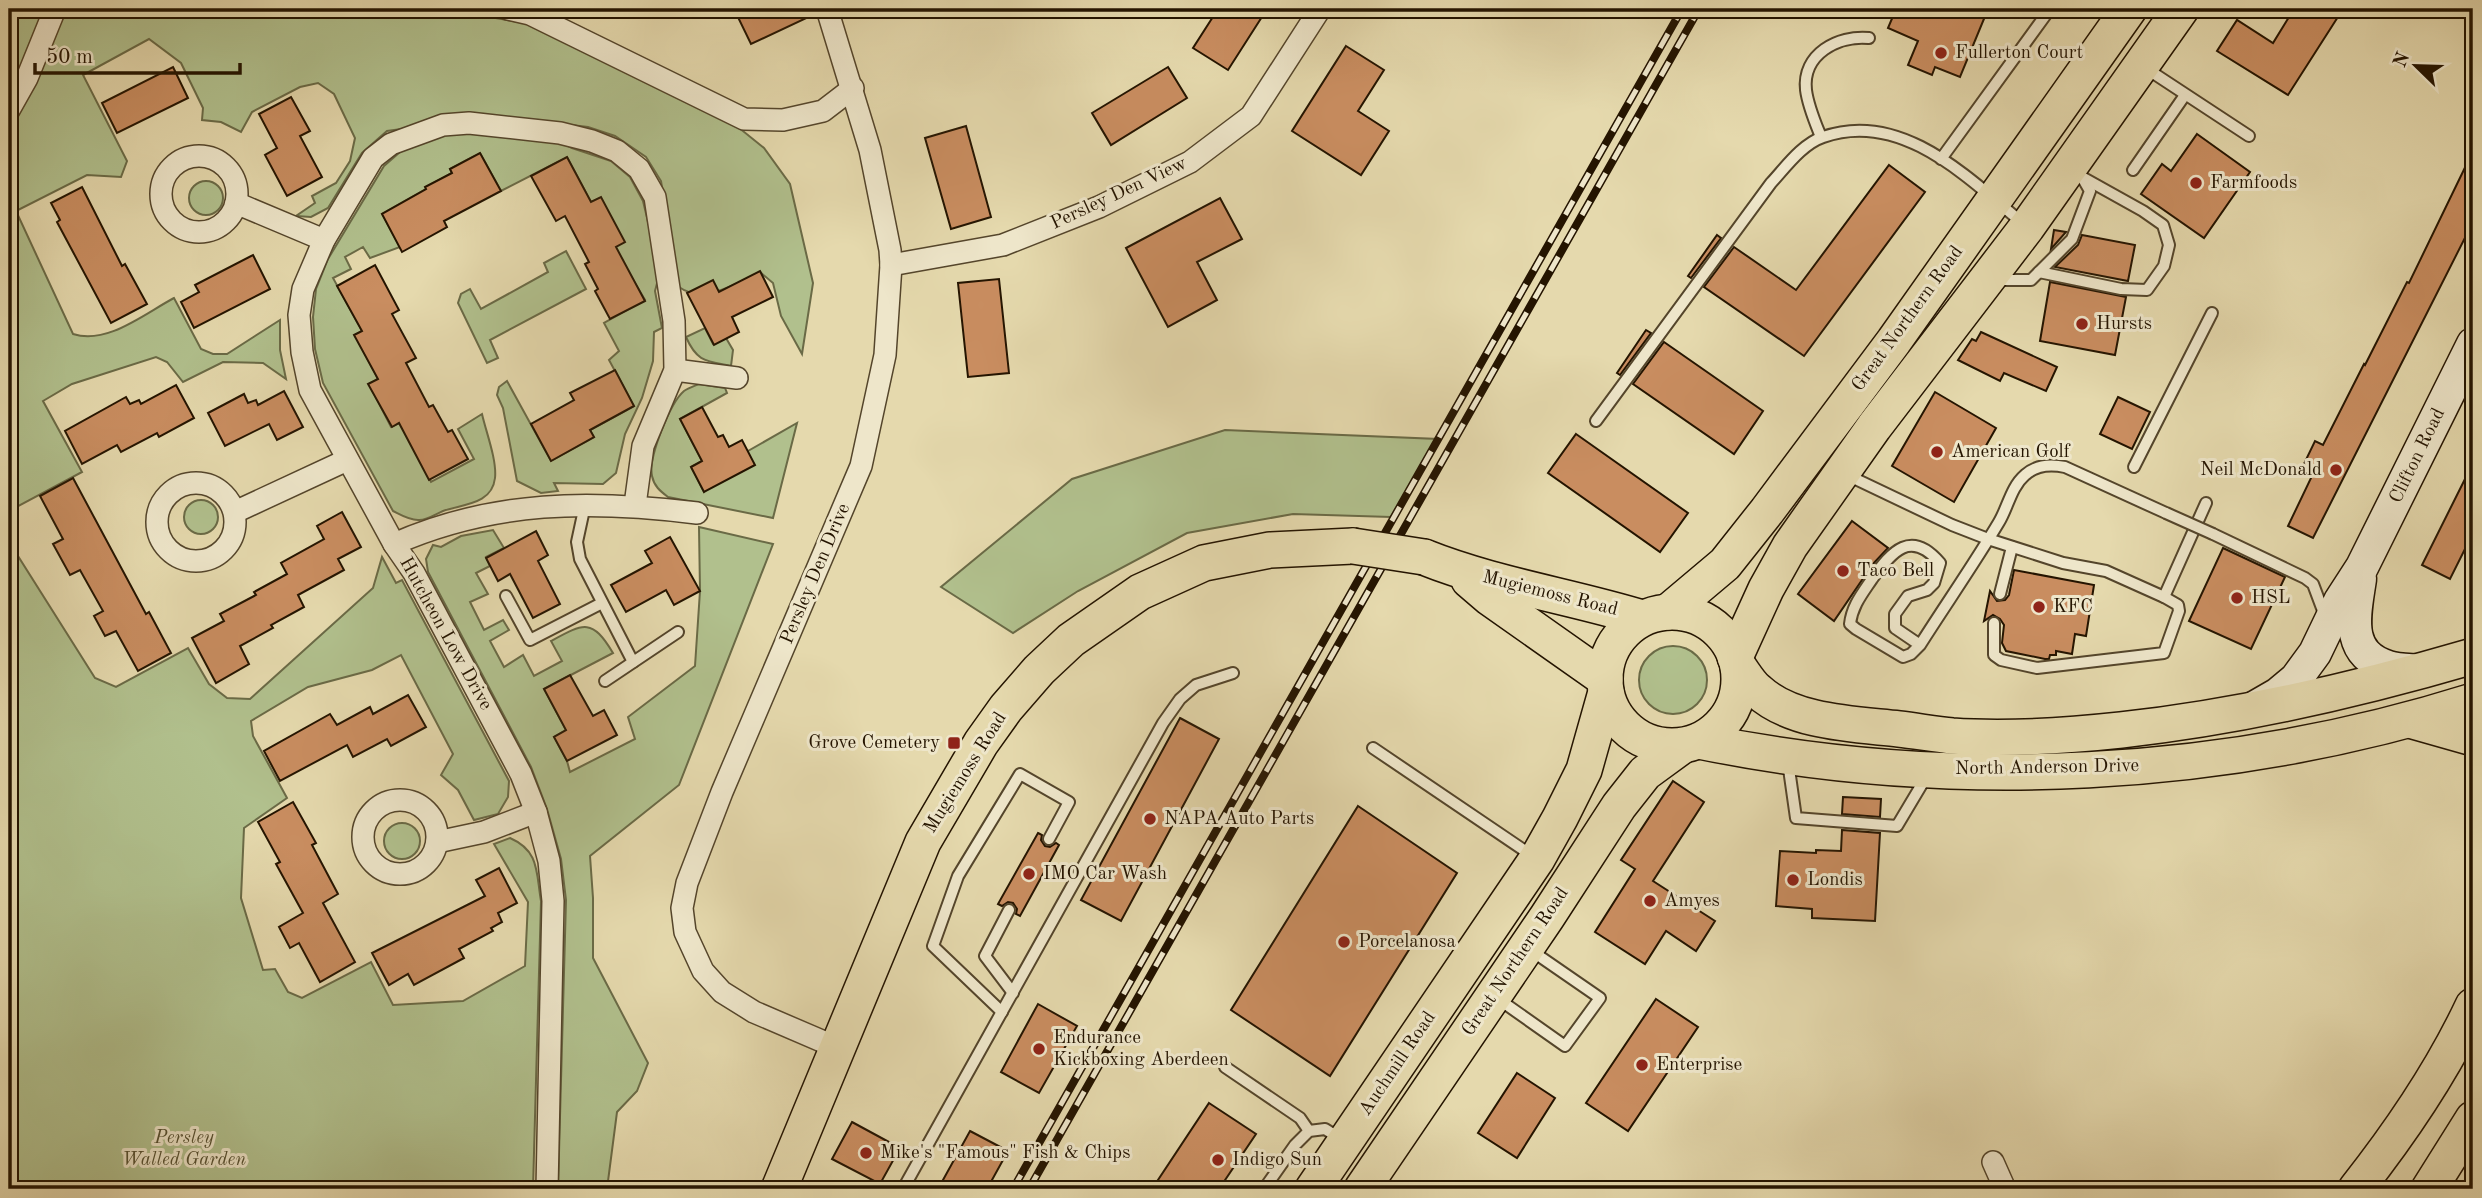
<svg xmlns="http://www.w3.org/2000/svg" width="2482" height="1198" font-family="'Old Standard TT',serif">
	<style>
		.green { fill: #b1c08d; stroke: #6a6a46; stroke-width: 2 }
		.building { fill: #c98d60; stroke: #241400; stroke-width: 2 }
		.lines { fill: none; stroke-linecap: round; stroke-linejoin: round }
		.lane-casing { stroke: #54452b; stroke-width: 14 }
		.street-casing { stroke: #54452b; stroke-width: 24 }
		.secondary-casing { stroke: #241400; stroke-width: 35 }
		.primary-casing { stroke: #241400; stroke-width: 38 }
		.lane { stroke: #eee6ca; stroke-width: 10 }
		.street { stroke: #eee6ca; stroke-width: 21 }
		.secondary { stroke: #eee6ca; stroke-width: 32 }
		.primary { stroke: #e5d9ad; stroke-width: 35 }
		.rail-casing { stroke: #241400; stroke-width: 8 }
		.rail { stroke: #eee6ca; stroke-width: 5; stroke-dasharray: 16; stroke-linecap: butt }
		.lane-bridge-casing { stroke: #54452b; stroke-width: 14; stroke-linecap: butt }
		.primary-bridge-casing { stroke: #241400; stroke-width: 38; stroke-linecap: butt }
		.lane-bridge { stroke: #eee6ca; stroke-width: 10 }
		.primary-bridge { stroke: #e5d9ad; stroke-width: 35 }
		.poi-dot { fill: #8f2418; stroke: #eee6ca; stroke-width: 2.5 }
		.labels { text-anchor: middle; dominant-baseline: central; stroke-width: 6; stroke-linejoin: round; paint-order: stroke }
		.poi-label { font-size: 19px; fill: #241400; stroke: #eee6ca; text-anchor: start }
		.street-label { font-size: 19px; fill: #241400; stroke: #eee6ca }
		.park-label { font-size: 19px; font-style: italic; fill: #555031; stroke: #eee6ca }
	</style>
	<rect width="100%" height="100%" fill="#e5d9ad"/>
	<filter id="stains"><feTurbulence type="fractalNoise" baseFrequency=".00286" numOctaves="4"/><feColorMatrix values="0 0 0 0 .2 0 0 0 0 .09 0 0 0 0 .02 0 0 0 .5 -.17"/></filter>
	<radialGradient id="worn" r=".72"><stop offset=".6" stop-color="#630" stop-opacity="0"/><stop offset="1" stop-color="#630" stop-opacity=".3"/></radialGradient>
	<g class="green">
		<path d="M 9,9 L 247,9 L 248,14 L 472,14 L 530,24 L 738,127 L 764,148 L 790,184 L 813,283 L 802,354 L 781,316 L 773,283 L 760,272 C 737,283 704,305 679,287 L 661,181 L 646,157 L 615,136 L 588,127 L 471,113 L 409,128 L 387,131 L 362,153 L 328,208 L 311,217 L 296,216 L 315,203 L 312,196 L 336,183 L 350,161 L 355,138 L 334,94 L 318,83 L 300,87 L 252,112 L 241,132 L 221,122 L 202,120 L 203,108 L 181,63 L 149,39 L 83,75 L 127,161 L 121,177 L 87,175 L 16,211 L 73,334 C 107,345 144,314 174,298 L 201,349 L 213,354 L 227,354 L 280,320 L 280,350 L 286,379 L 263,363 L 223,362 L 183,382 L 167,362 L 156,357 L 72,384 L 43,401 L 82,472 L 9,511 Z"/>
		<path d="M 469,130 L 558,141 L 572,148 L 611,161 L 630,177 L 643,201 L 660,272 L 655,291 L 662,328 L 654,332 L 653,361 L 642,398 L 625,434 L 616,473 L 603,484 L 554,483 L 558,491 L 541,493 L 517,481 L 503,408 L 497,395 L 499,387 L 507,381 L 551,461 L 594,437 L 590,430 L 634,406 L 609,360 L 619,351 L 604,323 L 645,300 L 614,248 L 601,198 L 591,202 L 567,157 L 501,191 L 480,153 L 450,169 L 452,173 L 426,187 L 426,189 L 382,214 L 400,247 L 370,258 L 363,247 L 345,257 L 351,269 L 333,278 L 362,331 L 355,335 L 378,379 L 369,384 L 391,427 L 402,422 L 431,482 L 474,459 L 458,429 L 482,414 C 486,432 497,460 495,478 C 492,505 462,504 443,511 C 436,514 426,521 418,520 C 409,520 401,515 393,511 L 323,383 L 315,349 L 313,317 L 316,289 L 328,259 L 384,166 L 400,152 L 416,142 L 446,133 Z"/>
		<circle cx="206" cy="198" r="17"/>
		<polygon points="566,251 586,289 490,340 498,358 487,363 458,303 461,294 470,289 481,309 548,272 544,263"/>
		<path d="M 705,328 L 713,344 L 726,338 L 733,350 L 731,366 C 706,361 697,362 686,337 Z"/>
		<path d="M 699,384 L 725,388 L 727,393 L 680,419 L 702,461 L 691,467 L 704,492 L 748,451 L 797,423 L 773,518 L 668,497 C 660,491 654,486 652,476 C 648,458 670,403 684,391 C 688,388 694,386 699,384 Z"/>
		<polygon points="1225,430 1438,439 1391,517 1293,514 1187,533 1078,591 1013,633 941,587 1072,479"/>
		<circle cx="201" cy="517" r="17"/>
		<path d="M 699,527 L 773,544 L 679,785 L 590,856 L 593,898 L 593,958 L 648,1063 L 637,1091 L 617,1112 L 607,1189 L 558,1189 L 566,900 L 561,859 L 547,809 L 531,767 L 428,572 L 426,559 L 433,545 L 441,547 L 461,536 L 493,530 L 504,548 L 486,557 L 490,566 L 476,573 L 488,594 L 470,602 L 484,630 L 503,620 L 509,630 L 490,641 L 504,667 L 523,655 L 534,676 L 562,661 L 551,641 C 584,623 592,618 613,653 L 544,689 L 566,730 L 554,737 L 567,761 L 570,772 L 635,739 L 628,717 L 695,666 L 700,591 Z"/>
		<path d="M 9,534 L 18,556 L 95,678 L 116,687 L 188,648 L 209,684 L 227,698 L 250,699 L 373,588 L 382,557 L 396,583 L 402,580 L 509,781 L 508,797 L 498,814 L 474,820 L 458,790 L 441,775 L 453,754 L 401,655 L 372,670 L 308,687 L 251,721 L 253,736 L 287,798 L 244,828 L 241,898 L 263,970 L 275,969 L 288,992 L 302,998 L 371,962 L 393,1005 L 463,1001 L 525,966 L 528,902 L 494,844 L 510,838 C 540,851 536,873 541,901 L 533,1189 L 9,1189 Z"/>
		<circle cx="1673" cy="680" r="34"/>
		<circle cx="402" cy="841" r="18"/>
	</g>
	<g class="building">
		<polygon points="734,9 814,9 815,14 751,44"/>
		<polygon points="1218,9 1267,9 1228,70 1193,48"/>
		<polygon points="1896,9 1974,9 1986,14 1960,77 1935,67 1932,75 1908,65 1918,41 1888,28"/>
		<polygon points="2294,9 2343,9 2288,95 2217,51 2237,20 2273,43"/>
		<polygon points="1346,46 1384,70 1358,111 1389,131 1361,175 1292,131"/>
		<polygon points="173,67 188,98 117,133 102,103"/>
		<polygon points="1168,67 1187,98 1111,145 1092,113"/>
		<polygon points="291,97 310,131 300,136 322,177 287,196 265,155 277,148 259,114"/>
		<polygon points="966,126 991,217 951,229 925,138"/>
		<polygon points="2197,134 2250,172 2204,238 2141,194 2162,164 2171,171"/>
		<polygon points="2473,151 2473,222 2313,538 2288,526 2312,476 2301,470 2315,441 2323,445 2364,364 2365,365 2407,282 2409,283"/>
		<polygon points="480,153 501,191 444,221 447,227 402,252 382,214 426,189 425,187 452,173 450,169"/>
		<polygon points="567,157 591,202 601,197 625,242 616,247 645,301 610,319 595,291 598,289 585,264 589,262 565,216 556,221 531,176"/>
		<polygon points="1889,165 1925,192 1804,356 1704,287 1734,247 1796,290"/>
		<polygon points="82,187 122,266 125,264 147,304 111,323 57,222 60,220 51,203"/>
		<polygon points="1220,198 1242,239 1197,262 1217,300 1168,327 1126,248"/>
		<polygon points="2054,230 2066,232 2051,249"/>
		<polygon points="1717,235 1721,238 1691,278 1688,276"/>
		<polygon points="2082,235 2135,245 2128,281 2055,267 2078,245"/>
		<polygon points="253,255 270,289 194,328 181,302 199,292 195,285"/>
		<polygon points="375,265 399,310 392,314 416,358 406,363 429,407 433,405 448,432 452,430 468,459 429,480 399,423 392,427 368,384 378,379 354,335 362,331 337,286"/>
		<polygon points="760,271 773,297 732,317 739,332 714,345 687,293 713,280 719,292"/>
		<polygon points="999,279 1009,373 968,377 958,283"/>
		<polygon points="2050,282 2126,297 2115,355 2040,341"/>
		<polygon points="1646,330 1651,333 1620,375 1617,373"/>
		<polygon points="1981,332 2057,367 2046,391 2004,373 2000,381 1958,360 1972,339 1976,341"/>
		<polygon points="1664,342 1763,411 1734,454 1633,384"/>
		<polygon points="615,370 634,406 590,430 594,437 551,461 531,424 574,400 570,393"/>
		<polygon points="176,385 194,418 159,437 157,433 121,452 117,445 82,464 65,431 126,397 130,404 139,400 141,404"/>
		<polygon points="284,391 303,427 277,440 269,424 225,446 208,413 244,394 248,403 256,400 258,405"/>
		<polygon points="1935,392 1996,428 1954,502 1892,466"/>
		<polygon points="2118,397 2150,412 2132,449 2100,434"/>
		<polygon points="702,407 718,437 723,435 729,447 742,440 755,465 704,492 691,467 702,461 680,419"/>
		<polygon points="1576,434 1688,513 1660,552 1548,473"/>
		<polygon points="2473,463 2473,533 2450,579 2422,565"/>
		<polygon points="73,478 146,614 149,612 171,653 138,671 116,631 105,636 94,616 103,611 80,570 70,575 53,544 63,539 40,496"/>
		<polygon points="342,512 361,547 338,559 344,570 298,595 304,607 271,625 273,628 240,646 249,664 216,683 192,638 224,621 220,614 256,595 254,592 287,574 281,563 324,539 317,526"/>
		<polygon points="1852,521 1888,548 1873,564 1834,621 1798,594"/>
		<polygon points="536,531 548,555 538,561 560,604 533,618 510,574 498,581 486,558"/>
		<polygon points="670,537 700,591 674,605 666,590 626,612 611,585 652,563 645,551"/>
		<polygon points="2223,548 2285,577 2251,649 2189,621"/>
		<polygon points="2014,570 2094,585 2086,636 2075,634 2072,654 2056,651 2056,655 2050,655 2049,659 2045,659 2006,651 2002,643 2004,625 2000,619 1993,615 1984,621 1990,591 1997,601 2005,600 2009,595"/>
		<polygon points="570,675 593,716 604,710 617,735 567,761 554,737 566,730 544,689"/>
		<polygon points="408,695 426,727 391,746 387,739 353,757 347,745 280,781 264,751 330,714 337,725 370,707 373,714"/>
		<polygon points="1180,718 1219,739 1121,921 1081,900"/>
		<polygon points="1673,781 1704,802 1653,881 1715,921 1696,951 1666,931 1645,964 1595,932 1635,869 1621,860"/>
		<polygon points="1843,797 1881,799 1880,817 1842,814"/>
		<polygon points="293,802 316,843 312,845 338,894 323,903 355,962 320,982 299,943 290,948 279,927 303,913 276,864 280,862 258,822"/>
		<polygon points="1358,806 1457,873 1330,1076 1231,1010"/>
		<polygon points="1842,830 1880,833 1875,921 1812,918 1812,909 1776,906 1780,851 1816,853 1816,850 1841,851"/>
		<polygon points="1038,833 1042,835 1041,840 1045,846 1050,847 1056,843 1059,845 1020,916 1016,914 1017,909 1013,903 1008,902 1002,906 998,904"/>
		<polygon points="499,868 517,903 498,913 502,922 491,928 493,931 459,949 464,958 414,985 408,974 389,985 372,953 485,896 476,880"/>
		<polygon points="1656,999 1698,1027 1628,1131 1586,1103"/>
		<polygon points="1038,1004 1077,1026 1039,1093 1001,1072"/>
		<polygon points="1517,1073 1555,1098 1517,1158 1478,1133"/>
		<polygon points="1209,1103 1256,1134 1219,1189 1152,1189"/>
		<polygon points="852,1122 900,1148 880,1184 832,1159"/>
		<polygon points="970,1131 1008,1151 987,1189 938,1189"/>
	</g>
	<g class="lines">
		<g class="lane-casing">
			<g id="lane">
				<polyline points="2144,67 2249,136"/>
				<path d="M 1821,137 C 1815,122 1808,106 1806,90 C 1802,54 1838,35 1869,38"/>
				<polyline points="1941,159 2050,9"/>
				<polyline points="2133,170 2185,95"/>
				<polyline points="2039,272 2121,289 2147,290 2164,266 2169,245 2163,225 2143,211 2082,177 2074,169"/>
				<polyline points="1995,280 2031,280 2072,239 2090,191 2082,177"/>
				<path d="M 1596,421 L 1771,183 C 1785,168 1802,144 1823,137 C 1902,109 1969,179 2025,225"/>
				<polyline points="2134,467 2212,313"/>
				<polyline points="1845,474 1952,525 1988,539 2063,563 2106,571 2164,597 2206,503"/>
				<polyline points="585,505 577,542 580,559 633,662"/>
				<polyline points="2213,534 2305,578 2313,584 2325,616"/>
				<polyline points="2000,594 2012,547"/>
				<polyline points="506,596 530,640 602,603"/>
				<polyline points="1994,623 1994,655 2001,660 2037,668 2164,653 2179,611 2178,605 2164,597"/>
				<path d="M 1920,645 L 1895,628 L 1895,614 L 1908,596 L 1927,590 L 1934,583 L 1940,563 C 1911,529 1892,551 1872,579 C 1862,594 1852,606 1850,624 L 1856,629 L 1903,657 L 1911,654 L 1920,645 C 1946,604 1974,564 1999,522 C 2008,507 2011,487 2025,475 C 2036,465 2051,464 2065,467 L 2166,513"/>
				<polyline points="605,681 678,632"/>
				<polyline points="1373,748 1534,857"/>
				<polyline points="1788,762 1796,818 1897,826 1928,774"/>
				<polyline points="1009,910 985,956 1013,993"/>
				<polyline points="1497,998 1565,1046 1600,998 1529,949"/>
				<polyline points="1002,1012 933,946 958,876 1020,774 1069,802 1049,839"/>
				<polyline points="1225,1067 1300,1118 1309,1131"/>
				<polyline points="903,1189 1163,723 1180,699 1196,685 1233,673"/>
				<polyline points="1264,1189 1295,1145 1309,1131 1325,1129 1341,1139"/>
			</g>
		</g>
		<g class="street-casing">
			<g id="street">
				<polyline points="508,9 530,14 744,119 783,120 823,111 853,88"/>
				<polyline points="827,9 870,150 890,250 891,265 885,355 861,466 722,792 687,883 682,908 685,932 703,971 722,992 754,1012 838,1048"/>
				<polyline points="9,110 27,78 55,9"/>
				<circle cx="199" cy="194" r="38"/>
				<polyline points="236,203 324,240"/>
				<polyline points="891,265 1003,245 1099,207 1190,162 1251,116 1320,9"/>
				<polyline points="675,370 737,378"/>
				<circle cx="196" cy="522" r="39"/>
				<polyline points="235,512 347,460"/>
				<path d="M 394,544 C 494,500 591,500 697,513"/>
				<circle cx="400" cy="837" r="37"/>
				<polyline points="437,842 484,832 536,812"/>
				<polyline points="1993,1162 2005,1189"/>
				<polyline points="547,1189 553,901 549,861 536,812 521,774 414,573 394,544 310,390 302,352 299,315 303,289 324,240 373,158 391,144 443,125 469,123 560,133 592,141 617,151 639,169 655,197 674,321 675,370 643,446 635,505"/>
			</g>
		</g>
		<g class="secondary-casing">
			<g id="secondary">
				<path d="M 2360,579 C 2355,614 2344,653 2388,667 C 2397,670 2410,670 2420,671"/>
				<polyline points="2252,709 2278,694 2296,679 2315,653 2340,601 2362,567 2473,344"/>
			</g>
		</g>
		<g class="primary-casing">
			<g id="primary">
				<path d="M 1424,557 C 1494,585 1570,596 1642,618"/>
				<polyline points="1469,580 1490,598 1605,679"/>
				<polyline points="1668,612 1725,564 1767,511 1894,341 2129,9"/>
				<circle cx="1672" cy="679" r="67"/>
				<polyline points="1735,657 1766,589 1790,546 1874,427 2027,227 2181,9"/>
				<path d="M 1738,666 C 1744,674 1750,685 1758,691 C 1793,723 1854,724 1899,729 C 1916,731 1934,734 1952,736 C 2008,740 2065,736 2121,730 C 2241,717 2357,690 2473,656"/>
				<polyline points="2413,721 2473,738"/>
				<path d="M 1699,741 C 1954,793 2225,779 2473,701"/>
				<polyline points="779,1189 923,842 981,743 1006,708 1039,670 1071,640 1140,592 1204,563 1270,550 1353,546"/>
				<polyline points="1313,1189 1537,859 1560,818 1584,770 1606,692"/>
				<polyline points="1362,1189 1547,917 1619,806 1645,773 1682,746"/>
				<path d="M 2356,1189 C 2401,1132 2442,1072 2473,1006"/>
				<polyline points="2429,1189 2473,1119"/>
			</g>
		</g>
		<use href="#lane" class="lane"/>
		<use href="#street" class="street"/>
		<use href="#secondary" class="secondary"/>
		<use href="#primary" class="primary"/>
		<g class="rail-casing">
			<g id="rail">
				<polyline points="1013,1189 1682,9"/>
				<polyline points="1029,1189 1699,9"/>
			</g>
		</g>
		<use href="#rail" class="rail"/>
		<g class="lane-bridge-casing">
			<polyline id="lane-bridge" points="2166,513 2213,534"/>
		</g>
		<g class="primary-bridge-casing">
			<polyline id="primary-bridge" points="1353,546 1424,557"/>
		</g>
		<use href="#lane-bridge" class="lane-bridge"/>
		<use href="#primary-bridge" class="primary-bridge"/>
	</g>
	<g class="poi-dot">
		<circle cx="1941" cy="53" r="7"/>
		<circle cx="2196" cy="183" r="7"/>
		<circle cx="2082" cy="324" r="7"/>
		<circle cx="1937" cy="452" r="7"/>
		<circle cx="2336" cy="470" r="7"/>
		<circle cx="1843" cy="571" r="7"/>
		<circle cx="2237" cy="598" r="7"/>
		<circle cx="2039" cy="607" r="7"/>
		<rect x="947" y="736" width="14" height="14" rx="3.5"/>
		<circle cx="1150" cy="819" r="7"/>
		<circle cx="1029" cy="874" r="7"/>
		<circle cx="1793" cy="880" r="7"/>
		<circle cx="1650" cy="901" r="7"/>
		<circle cx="1344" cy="942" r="7"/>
		<circle cx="1039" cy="1049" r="7"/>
		<circle cx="1642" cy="1065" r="7"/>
		<circle cx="866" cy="1153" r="7"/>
		<circle cx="1218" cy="1160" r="7"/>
	</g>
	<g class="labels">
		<g class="poi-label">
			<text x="1955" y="53">Fullerton Court</text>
			<text x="2210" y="183">Farmfoods</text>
			<text x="2096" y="324">Hursts</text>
			<text x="1951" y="452">American Golf</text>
			<text x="2322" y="470" text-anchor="end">Neil McDonald</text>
			<text x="1857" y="571">Taco Bell</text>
			<text x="2251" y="598">HSL</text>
			<text x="2053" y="607">KFC</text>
			<text x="940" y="743" text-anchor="end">Grove Cemetery</text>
			<text x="1164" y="819">NAPA Auto Parts</text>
			<text x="1043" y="874">IMO Car Wash</text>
			<text x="1807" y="880">Londis</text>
			<text x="1664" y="901">Amyes</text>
			<text x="1358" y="942">Porcelanosa</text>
			<text x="1053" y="1038">Endurance<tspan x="1053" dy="22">Kickboxing Aberdeen</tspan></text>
			<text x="1656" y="1065">Enterprise</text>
			<text x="880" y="1153">Mike's "Famous" Fish &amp; Chips</text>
			<text x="1232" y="1160">Indigo Sun</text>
		</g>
		<g class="street-label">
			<text transform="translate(1119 194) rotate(-25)">Persley Den View</text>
			<text transform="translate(1908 319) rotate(-54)">Great Northern Road</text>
			<text transform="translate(2418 456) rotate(-64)">Clifton Road</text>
			<text transform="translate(816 574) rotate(-67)">Persley Den Drive</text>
			<text transform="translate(1550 594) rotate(14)">Mugiemoss Road</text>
			<text transform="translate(445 634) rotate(61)">Hutcheon Low Drive</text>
			<text transform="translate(2047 768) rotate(-1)">North Anderson Drive</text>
			<text transform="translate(966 773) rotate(-58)">Mugiemoss Road</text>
			<text transform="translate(1516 962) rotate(-56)">Great Northern Road</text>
			<text transform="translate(1398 1064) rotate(-56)">Auchmill Road</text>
		</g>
		<g class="park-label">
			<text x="184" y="1138">Persley<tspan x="184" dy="22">Walled Garden</tspan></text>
		</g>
	</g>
	<rect width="2482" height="1198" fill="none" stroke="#e5d9ad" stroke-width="35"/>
	<rect x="10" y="10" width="2461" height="1177" fill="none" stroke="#241400" stroke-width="3.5"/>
	<rect x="18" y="18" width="2447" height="1163" fill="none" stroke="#241400" stroke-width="2"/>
	<g transform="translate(2416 66) rotate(293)" stroke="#eee6ca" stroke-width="5" paint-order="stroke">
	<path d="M0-5L12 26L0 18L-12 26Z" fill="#241400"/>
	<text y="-10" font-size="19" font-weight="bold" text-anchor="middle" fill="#241400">N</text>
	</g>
	<path d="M35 63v10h205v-10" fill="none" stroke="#241400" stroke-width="3.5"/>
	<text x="46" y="63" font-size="21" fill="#241400" stroke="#eee6ca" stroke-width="5" paint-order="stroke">50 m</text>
	<rect width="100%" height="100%" filter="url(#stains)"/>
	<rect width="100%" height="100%" fill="url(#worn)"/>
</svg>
